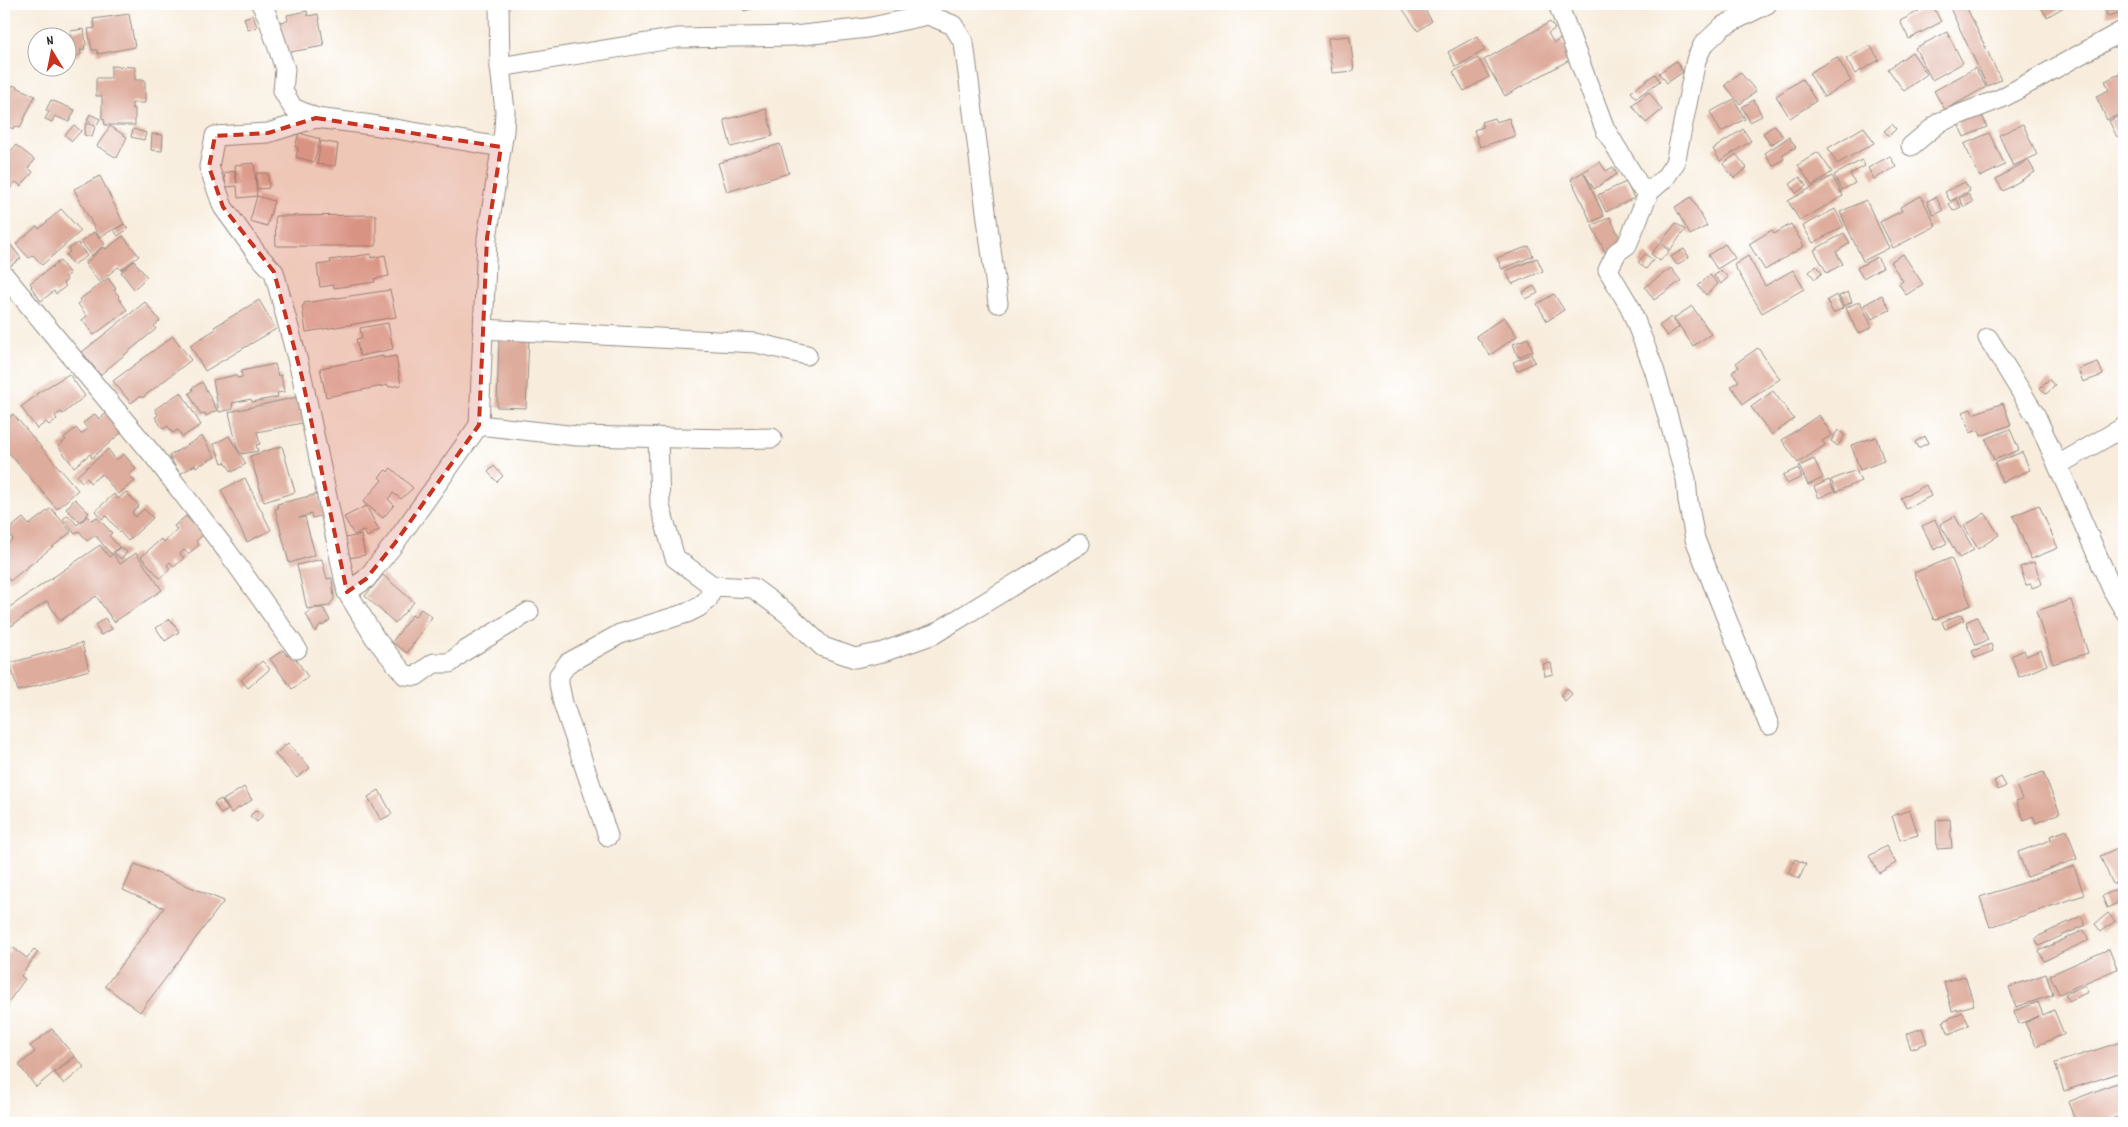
<svg xmlns="http://www.w3.org/2000/svg" width="2128" height="1127" font-family="Dekko,sans-serif">
	<style>
		.building { fill: #deac9c }
		.lines { fill: none; stroke-linecap: round; stroke-linejoin: round }
		.minor-casing { stroke: #928c84; stroke-width: 21 }
		.minor { stroke: #fff; stroke-width: 19 }
		.marked { fill: #c8321e; fill-opacity: 0.2; stroke: #c8321e; stroke-width: 4; stroke-dasharray: 10 6; stroke-linejoin: round }
	</style>
	<rect width="100%" height="100%" fill="#fff"/>
	<filter id="ink" filterUnits="userSpaceOnUse"><feTurbulence type="fractalNoise" baseFrequency=".02" numOctaves="2"/><feDisplacementMap in="SourceGraphic" scale="10" xChannelSelector="R" yChannelSelector="G"/><feConvolveMatrix kernelMatrix="1 2 1 2 8 2 1 2 1" color-interpolation-filters="sRGB"/></filter>
	<filter id="wash" filterUnits="userSpaceOnUse"><feTurbulence type="fractalNoise" baseFrequency=".0096" numOctaves="4" result="noise"/><feDisplacementMap in="SourceGraphic" scale="20" xChannelSelector="R" yChannelSelector="G"/><feGaussianBlur stdDeviation="1.12" result="paint"/><feColorMatrix in="noise" values="0 0 0 0 0 0 0 0 0 0 0 0 0 0 0 0 0 1.4 0 .05"/><feComposite in="paint" operator="in"/></filter>
	<g filter="url(#wash)">
		<rect width="100%" height="100%" fill="#f8eddd"/>
		<g id="blocks">
			<g class="building">
				<polygon points="743,4 758,4 759,7 744,11"/>
				<polygon points="1408,4 1421,4 1432,21 1418,31 1402,8"/>
				<polygon points="1915,4 1932,4 1941,22 1909,39 1900,21 1919,11"/>
				<polygon points="1948,4 1970,4 1966,6 2001,80 1987,86"/>
				<polygon points="2039,4 2069,4 2047,17"/>
				<polygon points="2104,4 2121,4 2123,12 2107,16"/>
				<polygon points="307,11 308,16 318,14 324,46 285,53 279,22 288,21 287,15"/>
				<polygon points="129,14 135,47 98,54 97,50 92,50 88,29 95,28 93,19"/>
				<polygon points="253,15 257,27 248,30 244,18"/>
				<polygon points="1550,22 1555,29 1548,33 1554,43 1560,39 1571,59 1505,96 1484,60"/>
				<polygon points="84,29 86,45 84,46 85,49 80,50 81,55 74,56 70,31"/>
				<polygon points="1947,32 1963,63 1932,80 1915,48"/>
				<polygon points="1350,36 1354,71 1332,73 1328,38"/>
				<polygon points="1477,36 1485,50 1456,67 1448,52"/>
				<polygon points="1870,45 1879,60 1855,74 1846,59"/>
				<polygon points="1912,52 1927,74 1904,91 1888,69"/>
				<polygon points="1837,57 1851,81 1824,97 1809,73"/>
				<polygon points="1478,58 1489,77 1464,91 1453,72"/>
				<polygon points="1676,61 1683,72 1667,83 1659,73"/>
				<polygon points="111,66 135,67 135,80 145,80 145,103 132,103 132,108 135,109 135,125 105,125 104,119 102,119 102,96 96,96 96,78 111,78"/>
				<polygon points="1975,68 1986,87 1945,110 1934,91"/>
				<polygon points="1740,72 1756,91 1740,104 1725,85"/>
				<polygon points="2124,72 2124,112 2107,120 2096,96 2109,90 2105,81"/>
				<polygon points="1655,74 1660,81 1636,98 1631,92"/>
				<polygon points="1802,79 1816,101 1790,118 1776,96"/>
				<polygon points="13,85 35,96 20,128 14,126 13,129 4,124 4,93 5,90 9,93"/>
				<polygon points="1649,92 1662,110 1646,123 1632,105"/>
				<polygon points="1734,99 1745,119 1721,132 1710,112"/>
				<polygon points="51,100 75,110 69,122 55,116 52,122 45,119 49,112 46,110"/>
				<polygon points="1754,100 1762,116 1750,122 1742,107"/>
				<polygon points="1977,103 1987,127 1964,137 1953,113"/>
				<polygon points="766,109 773,136 731,147 724,120"/>
				<polygon points="90,114 100,119 97,125 87,121"/>
				<polygon points="2124,114 2124,134 2117,137 2109,121"/>
				<polygon points="1494,118 1496,122 1509,118 1515,136 1480,147 1474,130 1483,127 1481,122"/>
				<polygon points="86,123 95,126 92,137 84,135"/>
				<polygon points="1892,124 1896,129 1889,136 1884,131"/>
				<polygon points="2023,124 2037,155 2013,166 1999,135"/>
				<polygon points="74,125 81,131 72,141 65,135"/>
				<polygon points="1775,125 1783,137 1770,145 1763,133"/>
				<polygon points="110,126 127,137 117,158 97,146"/>
				<polygon points="1864,127 1874,143 1837,164 1828,148"/>
				<polygon points="133,129 146,133 144,140 131,137"/>
				<polygon points="1743,129 1751,141 1720,161 1713,149"/>
				<polygon points="299,133 320,139 314,162 296,157 298,148 295,147"/>
				<polygon points="1989,133 2005,165 1980,177 1964,144"/>
				<polygon points="152,134 163,135 162,151 151,150"/>
				<polygon points="1789,137 1796,147 1782,155 1784,159 1773,166 1765,153"/>
				<polygon points="321,141 338,144 335,166 317,164"/>
				<polygon points="780,144 789,173 727,192 718,163"/>
				<polygon points="16,145 35,160 28,168 33,172 21,186 16,182 8,191 4,188 4,159"/>
				<polygon points="1818,152 1832,172 1812,186 1798,165"/>
				<polygon points="1736,154 1747,168 1734,178 1723,164"/>
				<polygon points="1890,156 1896,167 1874,179 1868,168"/>
				<polygon points="1862,160 1865,166 1850,174 1855,183 1842,190 1834,175"/>
				<polygon points="2028,160 2035,172 2003,191 1996,179"/>
				<polygon points="1600,162 1606,171 1613,167 1617,174 1594,189 1584,173 1604,216 1591,222 1571,179"/>
				<polygon points="254,163 257,196 238,198 237,186 226,187 224,173 234,171 237,183 235,165"/>
				<polygon points="256,173 268,173 269,188 257,189"/>
				<polygon points="100,176 124,224 99,237 74,189"/>
				<polygon points="1832,176 1843,196 1800,221 1788,201"/>
				<polygon points="1800,177 1806,186 1796,193 1790,184"/>
				<polygon points="1626,182 1634,198 1606,212 1598,195"/>
				<polygon points="1965,182 1970,191 1950,201 1945,192"/>
				<polygon points="1968,194 1973,202 1964,207 1959,198"/>
				<polygon points="257,196 274,201 267,226 250,221"/>
				<polygon points="1921,196 1936,226 1893,248 1880,222 1902,211 1900,207"/>
				<polygon points="1691,197 1707,226 1690,235 1675,207"/>
				<polygon points="1936,197 1943,211 1933,215 1927,201"/>
				<polygon points="1956,199 1961,207 1953,211 1949,204"/>
				<polygon points="1866,200 1889,248 1863,261 1840,212"/>
				<polygon points="61,209 81,231 42,265 33,255 29,258 16,244 37,226 39,229"/>
				<polygon points="1835,209 1844,226 1813,243 1803,226"/>
				<polygon points="376,215 376,246 276,246 275,216"/>
				<polygon points="1610,217 1623,245 1606,254 1592,226"/>
				<polygon points="1676,223 1685,230 1670,250 1661,242"/>
				<polygon points="124,224 128,229 118,236 114,230"/>
				<polygon points="1791,224 1804,246 1765,270 1749,244 1772,230 1774,234"/>
				<polygon points="94,232 105,244 92,256 81,242"/>
				<polygon points="1844,233 1850,243 1836,252 1843,264 1827,273 1814,250"/>
				<polygon points="123,236 139,256 121,270 118,267 99,282 85,264 103,247 106,249"/>
				<polygon points="78,243 87,256 73,265 66,255 70,252 68,249"/>
				<polygon points="1660,243 1669,251 1660,261 1651,254"/>
				<polygon points="10,244 21,258 9,267 4,260 4,249"/>
				<polygon points="1725,244 1735,258 1717,269 1708,255"/>
				<polygon points="1529,246 1533,256 1502,269 1497,258"/>
				<polygon points="1684,249 1689,257 1677,265 1671,257"/>
				<polygon points="371,254 371,258 385,255 389,276 374,279 375,282 334,288 333,285 320,287 317,265 331,263 330,260"/>
				<polygon points="1645,254 1653,260 1646,269 1638,262"/>
				<polygon points="1903,254 1923,284 1906,295 1899,284 1903,281 1890,262"/>
				<polygon points="1748,256 1765,286 1793,270 1804,289 1762,313 1734,265"/>
				<polygon points="1877,257 1883,267 1863,278 1857,268"/>
				<polygon points="1537,258 1543,271 1512,284 1506,271"/>
				<polygon points="60,261 70,274 65,277 67,280 63,283 66,286 56,294 54,291 41,301 31,287 32,286 30,283"/>
				<polygon points="134,261 147,277 134,289 121,272"/>
				<polygon points="1816,266 1822,273 1815,279 1809,272"/>
				<polygon points="1671,268 1681,281 1654,300 1645,287"/>
				<polygon points="1720,270 1728,277 1721,284 1714,276"/>
				<polygon points="1710,275 1718,284 1706,295 1698,286"/>
				<polygon points="108,278 116,289 114,290 119,296 118,297 127,310 94,335 82,320 87,316 78,304 81,302 79,300"/>
				<polygon points="1534,286 1538,293 1526,299 1523,292"/>
				<polygon points="390,290 396,317 306,332 302,306 304,306 304,303"/>
				<polygon points="1848,292 1852,302 1844,306 1839,296"/>
				<polygon points="1554,294 1564,310 1547,321 1537,304"/>
				<polygon points="1837,295 1843,308 1833,313 1827,300"/>
				<polygon points="1882,295 1890,310 1872,319 1864,305"/>
				<polygon points="259,300 276,329 205,371 190,345 216,329 214,327"/>
				<polygon points="1860,301 1872,327 1858,334 1846,308"/>
				<polygon points="145,302 160,321 154,326 156,329 100,375 82,352"/>
				<polygon points="1692,306 1711,334 1693,346 1674,318"/>
				<polygon points="1504,317 1517,336 1490,355 1476,336"/>
				<polygon points="1671,317 1679,327 1667,336 1659,326"/>
				<polygon points="388,323 393,349 360,356 356,339 362,338 360,328"/>
				<polygon points="173,336 191,360 142,398 140,396 131,403 113,381"/>
				<polygon points="499,337 529,338 526,408 497,407"/>
				<polygon points="1528,338 1533,351 1518,357 1513,344"/>
				<polygon points="1758,348 1780,379 1743,404 1731,386 1739,381 1732,372 1739,367 1736,363"/>
				<polygon points="1531,354 1535,362 1517,371 1513,362"/>
				<polygon points="383,356 383,358 396,356 401,385 389,387 388,385 326,397 320,368"/>
				<polygon points="2098,362 2103,375 2083,382 2078,369"/>
				<polygon points="275,364 278,376 281,375 284,392 277,393 278,397 252,402 251,399 232,403 233,409 219,412 213,380 236,375 237,378 242,377 241,371"/>
				<polygon points="69,374 85,396 63,414 61,412 55,416 57,419 49,425 46,422 37,429 21,407 37,395 36,394"/>
				<polygon points="2049,379 2055,386 2046,394 2040,388"/>
				<polygon points="202,382 217,410 206,416 205,413 201,415 189,393 193,391 192,388"/>
				<polygon points="1773,391 1794,419 1772,435 1751,407"/>
				<polygon points="181,392 201,425 182,437 178,430 172,433 168,426 163,429 155,417 158,415 155,409"/>
				<polygon points="302,396 307,422 257,432 260,444 256,445 258,451 242,454 237,448 229,412"/>
				<polygon points="2003,403 2011,425 1981,436 1979,430 1970,433 1963,412 1971,409 1973,414"/>
				<polygon points="107,413 122,432 92,458 90,454 74,467 58,446 66,440 64,438 76,428 81,434 88,429 83,423 95,414 99,419"/>
				<polygon points="13,414 78,490 57,509 4,447 4,422"/>
				<polygon points="1819,415 1832,435 1822,441 1825,445 1798,463 1782,440"/>
				<polygon points="2010,429 2019,450 1994,460 1986,439"/>
				<polygon points="1838,430 1845,435 1838,446 1831,441"/>
				<polygon points="202,436 215,457 196,467 195,465 180,474 169,456"/>
				<polygon points="229,436 246,464 232,472 225,462 222,463 214,444"/>
				<polygon points="1925,436 1928,443 1918,448 1915,442"/>
				<polygon points="1876,437 1884,461 1860,470 1851,445"/>
				<polygon points="282,446 295,492 264,502 250,456"/>
				<polygon points="108,449 116,460 124,454 136,469 129,475 135,481 118,494 102,474 90,483 87,478 82,482 77,476"/>
				<polygon points="2022,452 2030,470 2002,482 1995,463"/>
				<polygon points="1814,459 1823,478 1808,485 1799,466"/>
				<polygon points="494,466 503,476 497,482 488,472"/>
				<polygon points="391,468 413,488 401,499 393,493 388,499 394,505 383,518 363,502 382,480 379,477 386,470 388,472"/>
				<polygon points="1798,468 1802,477 1787,484 1783,475"/>
				<polygon points="1856,470 1861,481 1836,492 1831,480"/>
				<polygon points="245,478 271,530 247,542 221,490"/>
				<polygon points="1829,480 1834,491 1819,498 1814,487"/>
				<polygon points="1926,485 1931,496 1906,509 1901,498"/>
				<polygon points="126,492 139,506 132,512 135,517 144,509 153,518 128,541 106,516 102,519 95,511 114,494 118,499"/>
				<polygon points="318,494 324,515 312,518 311,514 299,518 305,517 315,555 289,563 275,509 278,508 277,504"/>
				<polygon points="75,499 89,513 80,522 66,509"/>
				<polygon points="2039,505 2058,548 2031,559 2013,516"/>
				<polygon points="366,506 379,530 367,537 364,531 354,535 344,517"/>
				<polygon points="51,508 71,532 10,581 4,573 4,546 13,539 7,531 23,518 29,525"/>
				<polygon points="1985,513 1999,535 1978,549 1964,526"/>
				<polygon points="68,515 77,525 88,516 92,520 97,517 112,533 109,535 119,547 111,554 95,535 87,541 79,531 75,534 63,519"/>
				<polygon points="186,516 203,535 196,541 199,545 188,554 184,550 180,554 184,558 174,567 170,562 167,565 170,569 160,578 141,557 161,539 164,542 177,530 174,526"/>
				<polygon points="1955,516 1974,550 1959,558 1940,524"/>
				<polygon points="1935,520 1947,543 1934,550 1922,526"/>
				<polygon points="361,535 365,555 349,558 345,538"/>
				<polygon points="100,545 109,557 113,554 120,564 136,553 162,590 114,622 96,596 60,621 47,601 4,631 4,611"/>
				<polygon points="120,547 127,552 121,559 114,553"/>
				<polygon points="1951,558 1971,605 1934,620 1914,573"/>
				<polygon points="322,559 327,579 332,578 334,599 329,606 307,609 297,565"/>
				<polygon points="2034,562 2042,584 2032,588 2031,584 2026,585 2020,567"/>
				<polygon points="383,575 414,602 395,623 365,596"/>
				<polygon points="2071,600 2088,653 2053,664 2036,611"/>
				<polygon points="315,608 323,608 330,620 322,626 321,624 315,632 306,614"/>
				<polygon points="421,609 432,617 407,653 392,642 412,615 415,617"/>
				<polygon points="1961,614 1964,620 1945,629 1942,622"/>
				<polygon points="1977,617 1988,640 1976,645 1966,622"/>
				<polygon points="105,618 112,629 101,635 95,625"/>
				<polygon points="170,619 179,632 165,641 156,628"/>
				<polygon points="82,643 89,670 18,691 10,663"/>
				<polygon points="1991,644 1993,651 1975,658 1972,651"/>
				<polygon points="283,650 287,656 292,653 308,677 292,689 270,659"/>
				<polygon points="2024,650 2026,656 2041,650 2047,665 2019,677 2011,656"/>
				<polygon points="262,661 270,669 248,688 241,680"/>
				<polygon points="1551,663 1553,674 1545,676 1543,664"/>
				<polygon points="1567,688 1572,694 1565,701 1560,695"/>
				<polygon points="288,743 310,768 297,778 275,754"/>
				<polygon points="2043,772 2060,813 2036,823 2033,816 2024,820 2016,801 2022,799 2015,783"/>
				<polygon points="2001,777 2006,786 1998,790 1994,781"/>
				<polygon points="244,787 252,800 231,813 223,800"/>
				<polygon points="379,790 392,814 381,820 368,797"/>
				<polygon points="221,799 228,810 221,814 214,803"/>
				<polygon points="256,810 263,815 257,822 250,816"/>
				<polygon points="1910,810 1918,835 1900,840 1892,816"/>
				<polygon points="1950,819 1952,848 1937,849 1936,820"/>
				<polygon points="2067,830 2077,859 2027,877 2018,852 2051,840 2050,836"/>
				<polygon points="2124,845 2124,879 2113,884 2100,856"/>
				<polygon points="1886,846 1896,863 1879,873 1869,856"/>
				<polygon points="1795,859 1806,864 1799,879 1788,873"/>
				<polygon points="135,864 224,901 140,1012 105,986 164,908 123,890"/>
				<polygon points="2074,866 2084,895 1990,927 1980,897"/>
				<polygon points="2124,886 2124,900 2107,908 2102,896"/>
				<polygon points="2108,913 2115,921 2101,932 2095,924"/>
				<polygon points="2081,916 2086,925 2039,946 2035,938"/>
				<polygon points="2084,930 2089,940 2044,961 2039,951"/>
				<polygon points="12,947 27,958 34,949 38,952 21,976 25,979 4,1008 4,959"/>
				<polygon points="2109,949 2117,969 2059,994 2050,975"/>
				<polygon points="2046,974 2053,995 2016,1007 2009,987"/>
				<polygon points="1965,976 1974,1005 1952,1011 1944,982"/>
				<polygon points="2085,985 2088,992 2069,1001 2065,994"/>
				<polygon points="2038,1002 2043,1015 2054,1010 2064,1034 2036,1046 2025,1023 2039,1016 2019,1024 2014,1011"/>
				<polygon points="1963,1012 1969,1025 1949,1034 1943,1021"/>
				<polygon points="1922,1028 1927,1043 1911,1049 1906,1034"/>
				<polygon points="52,1029 74,1056 36,1087 19,1065 35,1052 30,1046"/>
				<polygon points="2124,1041 2124,1071 2064,1091 2055,1063"/>
				<polygon points="75,1057 84,1067 64,1084 55,1073"/>
				<polygon points="2124,1080 2124,1114 2102,1123 2076,1123 2068,1102"/>
			</g>
		</g>
	</g>
	<g filter="url(#ink)">
		<use href="#blocks" fill-opacity="0" stroke="#928c84" stroke-width="1"/>
		<g class="lines">
			<g class="minor-casing">
				<g id="minor">
					<polyline points="261,4 267,15 285,69 283,91 293,108 316,118 372,125 501,147"/>
					<polyline points="1558,4 1605,129 1639,185 1649,192"/>
					<polyline points="1767,4 1723,26 1703,45 1696,60 1675,163 1665,178 1649,192 1627,245 1617,252 1608,270 1630,307 1654,369 1686,479 1688,501 1695,539 1769,725"/>
					<polyline points="500,67 677,38 794,36 867,28 928,15 953,25 964,43 998,303"/>
					<polyline points="316,118 268,133 215,136 209,167 223,207 257,254 274,272 302,377 347,592 375,638 405,675 416,676 434,663 450,663 463,652 529,612"/>
					<polyline points="1911,146 1940,122 2002,98 2124,30"/>
					<polyline points="4,275 153,455 227,551 297,649"/>
					<polyline points="482,329 756,343 807,355"/>
					<polyline points="1988,338 2036,416 2113,591 2124,610"/>
					<polyline points="479,425 487,238 504,131 505,111 500,67 499,4"/>
					<polyline points="658,437 660,506 675,558 713,586 753,588 788,614 823,647 855,658 883,652 934,634 1080,544"/>
					<polyline points="2058,465 2124,427"/>
					<polyline points="347,592 366,579 395,543 479,425 577,436 731,439 772,438"/>
					<polyline points="608,836 563,703 559,684 559,675 568,663 620,634 687,613 699,607 708,599 713,586"/>
				</g>
			</g>
			<use href="#minor" class="minor"/>
		</g>
	</g>
	<path class="marked" d="M 316,118 L 501,147 L 487,238 L 479,425 L 395,543 L 366,579 L 347,592 L 302,377 L 274,272 L 223,207 L 209,167 L 215,136 L 268,133 Z"/>
	<rect width="2128" height="1127" fill="none" stroke="#fff" stroke-width="20"/>
	<g transform="translate(52 52) rotate(350)"><circle r="24" fill="#ffffff" stroke="#aaaaaa"/>
	<path d="M0-4L9 19L0 12L-9 19Z" fill="#c8321e"/>
	<text y="-8" font-size="14" font-weight="bold" text-anchor="middle" fill="#2b2b2b">N</text>
	</g>
</svg>
